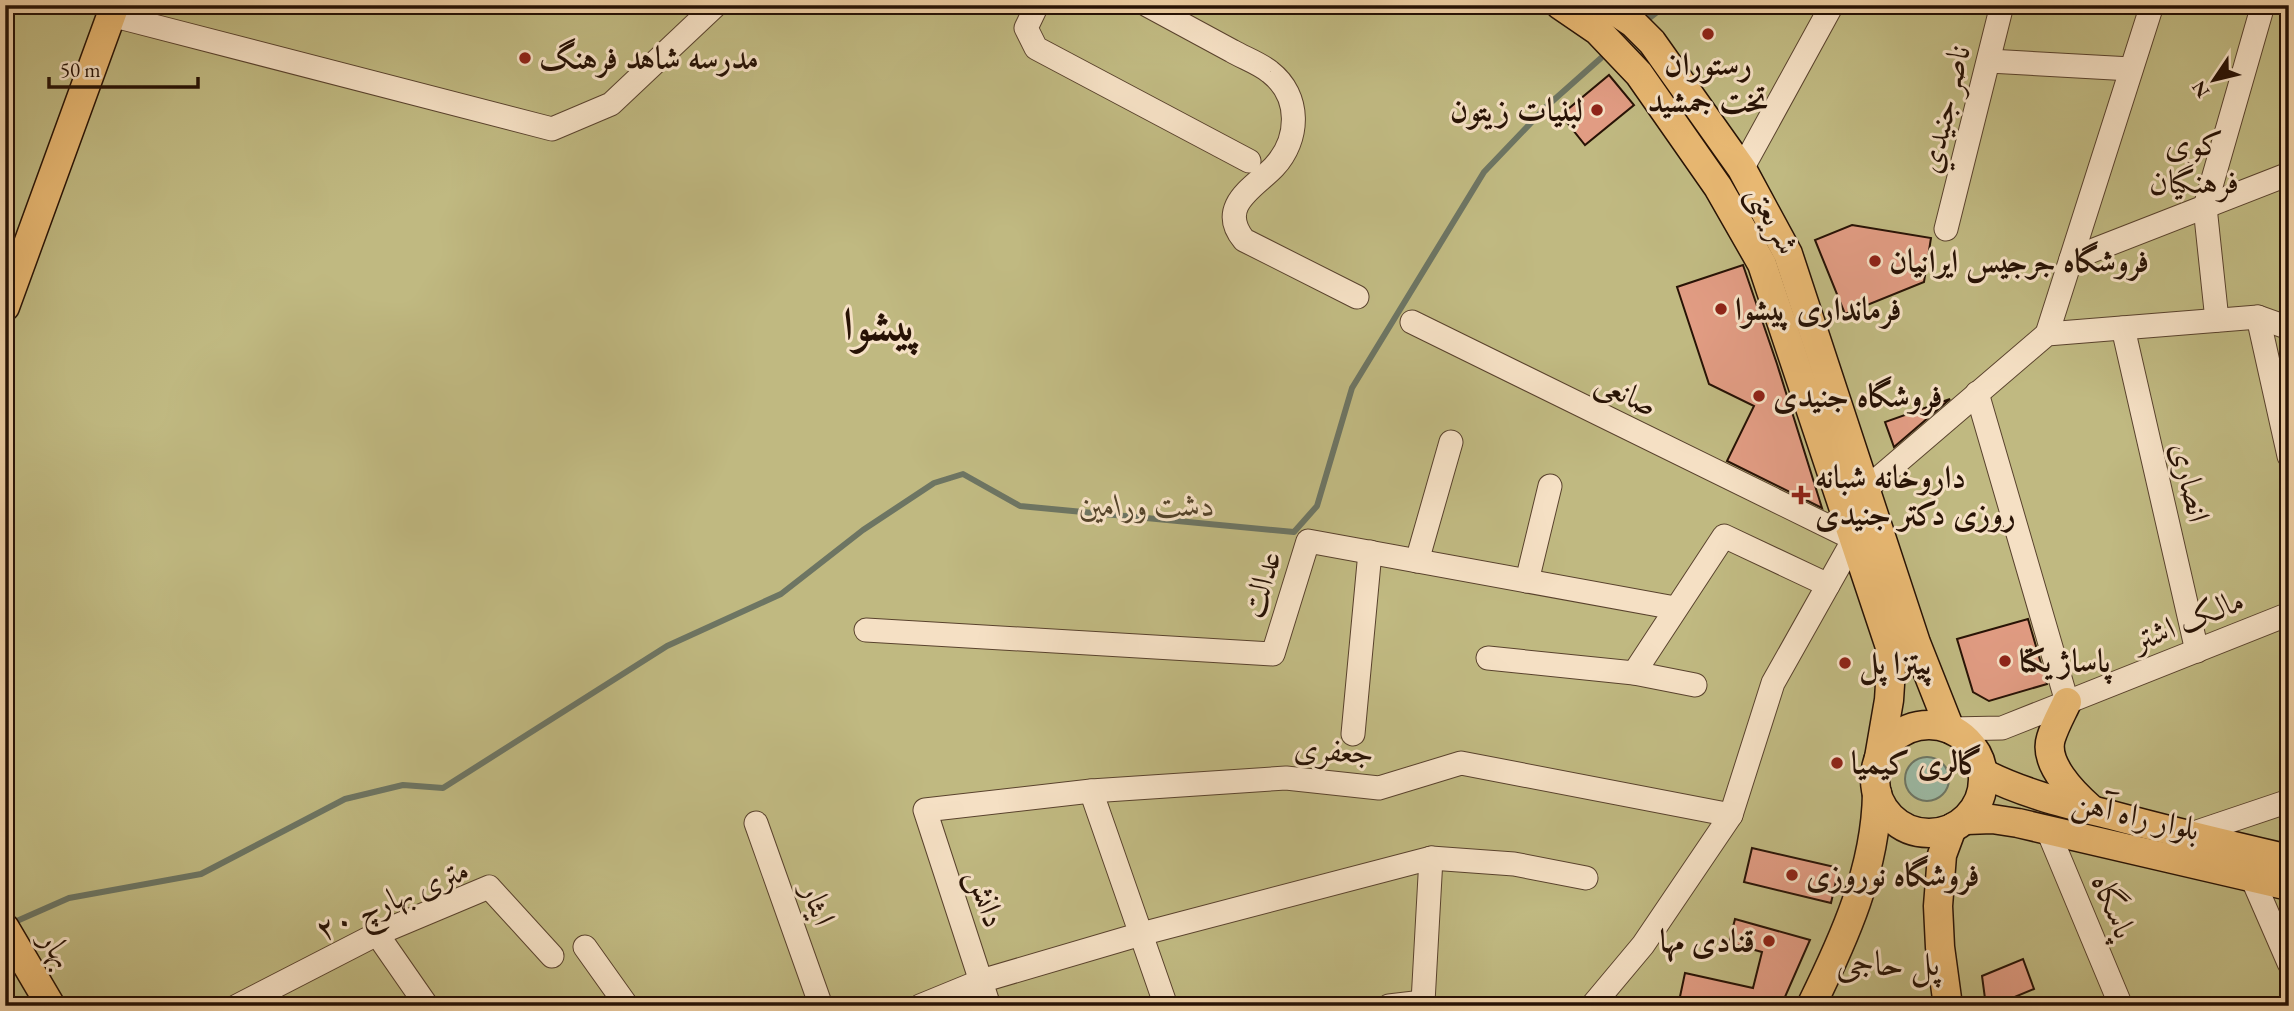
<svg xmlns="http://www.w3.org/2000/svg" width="2294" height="1011" font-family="'EB Garamond',Amiri,serif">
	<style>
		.green { fill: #c0b981; stroke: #746643; stroke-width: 2 }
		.water { fill: #9bb7a1; stroke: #6d7563; stroke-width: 2 }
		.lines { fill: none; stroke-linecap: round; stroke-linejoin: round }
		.stream { stroke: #6d7563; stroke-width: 6 }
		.building { fill: #e19c83; stroke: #271205; stroke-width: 2 }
		.minor-casing { stroke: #59422d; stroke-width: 25 }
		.major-casing { stroke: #271205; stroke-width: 31 }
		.minor { stroke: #f5e0c4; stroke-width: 23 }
		.major { stroke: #e8b872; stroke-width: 28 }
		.poi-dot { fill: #8f2418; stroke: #f5e0c4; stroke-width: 2.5 }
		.labels { text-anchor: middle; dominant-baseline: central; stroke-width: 6; stroke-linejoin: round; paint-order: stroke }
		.poi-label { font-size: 32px; font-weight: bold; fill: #271205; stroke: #f5e0c4; text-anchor: start }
		.street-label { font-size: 32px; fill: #271205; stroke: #f5e0c4 }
		.park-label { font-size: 32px; font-style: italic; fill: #55442a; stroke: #f5e0c4 }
		.neighbourhood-label { font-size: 33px; fill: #271205; stroke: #f5e0c4 }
		.quarter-label { font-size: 35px; fill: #271205; stroke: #f5e0c4 }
		.town-label { font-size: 46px; font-weight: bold; fill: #271205; stroke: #f5e0c4 }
	</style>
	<rect width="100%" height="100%" fill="#efd0a5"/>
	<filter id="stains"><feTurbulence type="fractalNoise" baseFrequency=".00286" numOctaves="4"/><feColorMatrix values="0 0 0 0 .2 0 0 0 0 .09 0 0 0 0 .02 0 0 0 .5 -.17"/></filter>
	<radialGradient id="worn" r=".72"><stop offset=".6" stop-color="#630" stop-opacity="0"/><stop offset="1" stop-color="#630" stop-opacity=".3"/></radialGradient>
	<rect class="green" x="5" y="5" width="2284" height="1001"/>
	<circle class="water" cx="1927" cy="779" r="22"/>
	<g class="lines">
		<g class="stream">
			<polyline points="1644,22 1657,12 1675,5"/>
			<polyline points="10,924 69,898 201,874 345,799 403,785 443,788 667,646 781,594 863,530 934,483 963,474 1020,506 1294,532 1317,506 1352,388 1484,172 1547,106 1601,58"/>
		</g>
	</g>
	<g class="building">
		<polygon points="1609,75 1634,105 1585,145 1561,115"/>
		<polygon points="1852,225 1931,238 1924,282 1845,314 1815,240"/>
		<polygon points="1743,265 1777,364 1822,508 1727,461 1754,406 1709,384 1677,287"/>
		<polygon points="1950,399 1894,447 1885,422"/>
		<polygon points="2028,619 2047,684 1989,701 1973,692 1957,639"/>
		<polygon points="1752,848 1839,868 1831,903 1744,882"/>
		<polygon points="1735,919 1810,940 1781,1006 1678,1006 1685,973 1753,988 1762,952 1729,943"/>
		<polygon points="2023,959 2034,989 1993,1006 1986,1006 1982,976"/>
	</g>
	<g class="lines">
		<g class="minor-casing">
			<g id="minor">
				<polyline points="1037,5 1026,28 1036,48 1249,161"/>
				<path d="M 1147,5 C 1175,20 1204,36 1232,51 C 1244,58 1259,63 1270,72 C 1301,96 1300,139 1274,167 C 1255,187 1216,206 1244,240 L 1357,297"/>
				<polyline points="111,15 552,129 611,104 716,5"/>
				<polyline points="1989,61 2131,69"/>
				<polyline points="1742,169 1832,5"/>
				<polyline points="1946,229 2002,5"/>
				<polyline points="2071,259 2289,174"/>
				<polyline points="2258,317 2289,456"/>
				<polyline points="2217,320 2205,207 2263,5"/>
				<polyline points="1412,322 1854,539 1773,683 1731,815 1643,945 1592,1006"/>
				<polyline points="2123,328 2197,651"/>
				<polyline points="2047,334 2152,5"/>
				<polyline points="1977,393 2067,702"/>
				<polyline points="1866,489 2047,334 2258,317 2289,328"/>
				<polyline points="1417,561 1451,442"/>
				<polyline points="1527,581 1550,486"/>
				<polyline points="866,630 1273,654 1308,541 1675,608"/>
				<polyline points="1488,658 1634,673 1695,685"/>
				<polyline points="1634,673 1724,536 1828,585"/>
				<polyline points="1950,729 2002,728 2289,614"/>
				<polyline points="1353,734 1370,552"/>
				<polyline points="1091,791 1166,1006"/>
				<polyline points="756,823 821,1006"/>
				<polyline points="2048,831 2121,1006"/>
				<polyline points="2188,835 2289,801"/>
				<polyline points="2252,878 2289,963"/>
				<polyline points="377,934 427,1006"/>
				<polyline points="585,947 627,1006"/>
				<polyline points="237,1006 377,934 489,887 552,956"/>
				<polyline points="920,1006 981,981 1141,934 1431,858 1514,864 1586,878"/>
				<polyline points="989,1006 925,810 1091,791 1286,778 1379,788 1461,763 1731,815"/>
				<polyline points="1389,1006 1423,1002"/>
				<polyline points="1427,1006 1423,1002 1431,858"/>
			</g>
		</g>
		<g class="major-casing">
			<g id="major">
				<polyline points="1560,5 1598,31 1639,74 1718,187 1762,264 1892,653 1889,700 1879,758"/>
				<polyline points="1606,5 1633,23 1652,42 1742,169 1788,254 1916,643 1950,729"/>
				<polyline points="5,307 115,5"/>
				<path d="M 2067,702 C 2062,713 2055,725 2051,738 C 2043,763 2073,793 2090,808"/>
				<circle cx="1929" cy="779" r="54"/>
				<path d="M 1983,773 C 2024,794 2067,804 2111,815 C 2170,831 2229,845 2289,859"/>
				<polyline points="1966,820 1992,819 2018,823 2289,886"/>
				<polyline points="5,928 51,1006"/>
				<path d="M 1811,1006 C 1844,939 1876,869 1877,793"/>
				<polyline points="1948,1006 1940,947 1938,906 1942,855 1952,828"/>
			</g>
		</g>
		<use href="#minor" class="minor"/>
		<use href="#major" class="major"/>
	</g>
	<g class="poi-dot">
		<circle cx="1708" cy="34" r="7"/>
		<circle cx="525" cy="58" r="7"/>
		<circle cx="1597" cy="110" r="7"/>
		<circle cx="1875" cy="261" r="7"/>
		<circle cx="1721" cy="309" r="7"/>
		<circle cx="1759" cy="396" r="7"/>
		<path d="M1797.5 484.5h7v7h7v7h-7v7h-7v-7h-7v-7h7z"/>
		<circle cx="2005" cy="661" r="7"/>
		<circle cx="1845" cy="663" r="7"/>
		<circle cx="1837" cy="763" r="7"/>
		<circle cx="1792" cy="875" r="7"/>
		<circle cx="1769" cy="941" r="7"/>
	</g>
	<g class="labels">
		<g class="poi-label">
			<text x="539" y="58">مدرسه شاهد فرهنگ</text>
			<text x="1708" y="64" text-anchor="middle">رستوران<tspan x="1708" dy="37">تخت جمشید</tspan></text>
			<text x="1583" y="110" text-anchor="end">لبنیات زیتون</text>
			<text x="1889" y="261">فروشگاه جرجیس ایرانیان</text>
			<text x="1735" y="309">فرمانداری پیشوا</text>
			<text x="1773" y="396">فروشگاه جنیدی</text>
			<text x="1815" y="477">داروخانه شبانه<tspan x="1815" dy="37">روزی دکتر جنیدی</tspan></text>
			<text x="2019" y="661">پاساژ یکتا</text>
			<text x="1859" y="663">پیتزا پل</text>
			<text x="1851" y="763">گالری کیمیا</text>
			<text x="1806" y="875">فروشگاه نوروزی</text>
			<text x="1755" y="941" text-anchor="end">قنادی مها</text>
		</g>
		<g class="street-label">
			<text transform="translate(1944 109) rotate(-76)">ناصر جنيدي</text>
			<text transform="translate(1774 219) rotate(62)">شریعتی</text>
			<text transform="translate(1627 393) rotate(26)">صانعی</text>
			<text transform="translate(2191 482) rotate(77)">انصاری</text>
			<text transform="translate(1261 584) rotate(-73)">عدالت</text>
			<text transform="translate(2188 620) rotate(-22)">مالک اشتر</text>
			<text transform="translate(1334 750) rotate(4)">جعفری</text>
			<text transform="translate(2136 815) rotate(13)">بلوار راه آهن</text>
			<text transform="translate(987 898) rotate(72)">دانش</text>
			<text transform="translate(392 899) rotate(-23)">۲۰ متری بهارچ</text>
			<text transform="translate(819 904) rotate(70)">ایثار</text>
			<text transform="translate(2114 906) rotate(67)">پاسگاه</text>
			<text transform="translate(58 949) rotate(59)">بهار</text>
		</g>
		<g class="park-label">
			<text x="1147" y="505">دشت ورامین</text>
		</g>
		<g class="neighbourhood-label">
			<text x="2194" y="143">کوی<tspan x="2194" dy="38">فرهنگیان</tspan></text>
		</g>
		<g class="quarter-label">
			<text x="1888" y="962">پل حاجی</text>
		</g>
		<g class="town-label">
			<text x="882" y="324">پیشوا</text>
		</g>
	</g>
	<rect width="2294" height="1011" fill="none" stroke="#efd0a5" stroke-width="28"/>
	<rect x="7" y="7" width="2280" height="997" fill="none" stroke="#271205" stroke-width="3.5"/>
	<rect x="14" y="14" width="2266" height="983" fill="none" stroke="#271205" stroke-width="2"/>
	<g transform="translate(2214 80) rotate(235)" stroke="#f5e0c4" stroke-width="5" paint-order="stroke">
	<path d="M0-5L12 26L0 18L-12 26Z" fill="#271205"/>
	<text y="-10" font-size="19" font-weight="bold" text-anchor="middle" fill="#271205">N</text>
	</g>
	<path d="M49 77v10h149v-10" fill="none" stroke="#271205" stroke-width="3.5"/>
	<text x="60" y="77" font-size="21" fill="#271205" stroke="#f5e0c4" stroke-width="5" paint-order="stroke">50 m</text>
	<rect width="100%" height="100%" filter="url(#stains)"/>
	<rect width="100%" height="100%" fill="url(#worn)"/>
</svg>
